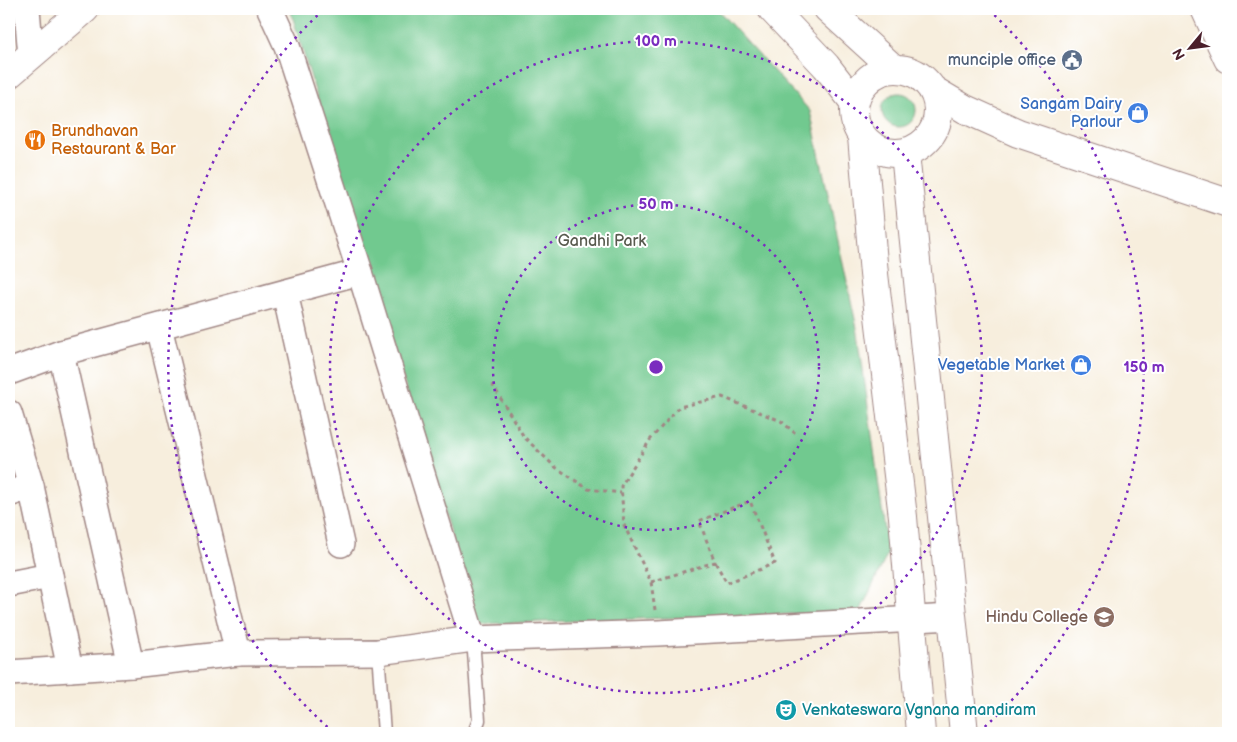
<svg xmlns="http://www.w3.org/2000/svg" width="1237" height="742" font-family="'Balsamiq Sans',sans-serif">
	<style>
		.green { fill: #71c98f; stroke: #5e745d }
		.lines { fill: none; stroke-linecap: round; stroke-linejoin: round }
		.service-casing { stroke: #a08684; stroke-width: 15 }
		.minor-casing { stroke: #a08684; stroke-width: 28 }
		.tertiary-casing { stroke: #a08684; stroke-width: 30 }
		.secondary-casing { stroke: #a08684; stroke-width: 30 }
		.path { stroke: #a08684; stroke-width: 3; stroke-dasharray: 4 4; stroke-linecap: butt }
		.service { stroke: #fff; stroke-width: 12 }
		.minor { stroke: #fff; stroke-width: 25 }
		.tertiary { stroke: #fff; stroke-width: 28 }
		.secondary { stroke: #fff; stroke-width: 28 }
		.ring { fill: none; stroke: #7b2cbf; stroke-width: 2.5; stroke-dasharray: 2.5 5 }
		.labels { text-anchor: middle; dominant-baseline: central; stroke-width: 4; stroke-linejoin: round; paint-order: stroke }
		.service-label { font-size: 16px; fill: #4e5e75; stroke: #fff; text-anchor: end }
		.shop-label { font-size: 16px; fill: #366cbe; stroke: #fff; text-anchor: end }
		.food-label { font-size: 16px; fill: #c56008; stroke: #fff; text-anchor: start }
		.park-label { font-size: 16px; fill: #585a4e; stroke: #fff }
		.education-label { font-size: 16px; fill: #785e54; stroke: #fff; text-anchor: end }
		.culture-label { font-size: 16px; fill: #0d838f; stroke: #fff; text-anchor: start }
		.centre { fill: #7b2cbf; stroke: #fff; stroke-width: 2.5 }
		.ring-label { font-size: 15px; text-anchor: middle; font-weight: bold; fill: #7b2cbf; stroke: #fff; stroke-width: 4; stroke-linejoin: round; paint-order: stroke }
	</style>
	<rect width="100%" height="100%" fill="#fff"/>
	<filter id="ink" filterUnits="userSpaceOnUse"><feTurbulence type="fractalNoise" baseFrequency=".02" numOctaves="2"/><feDisplacementMap in="SourceGraphic" scale="10" xChannelSelector="R" yChannelSelector="G"/><feConvolveMatrix kernelMatrix="1 2 1 2 8 2 1 2 1" color-interpolation-filters="sRGB"/></filter>
	<filter id="wash" filterUnits="userSpaceOnUse"><feTurbulence type="fractalNoise" baseFrequency=".0096" numOctaves="4" result="noise"/><feDisplacementMap in="SourceGraphic" scale="20" xChannelSelector="R" yChannelSelector="G"/><feGaussianBlur stdDeviation="1.12" result="paint"/><feColorMatrix in="noise" values="0 0 0 0 0 0 0 0 0 0 0 0 0 0 0 0 0 1.4 0 .05"/><feComposite in="paint" operator="in"/></filter>
	<g filter="url(#wash)">
		<rect width="100%" height="100%" fill="#f7eedd"/>
		<g class="green">
			<polygon points="290,9 717,9 810,111 858,333 888,553 860,612 478,624"/>
			<circle cx="899" cy="110" r="17"/>
		</g>
	</g>
	<g filter="url(#ink)">
		<g class="lines">
			<g class="service-casing">
				<g id="service">
					<polyline points="473,639 479,720 474,733"/>
					<polyline points="378,652 384,733"/>
				</g>
			</g>
			<g class="minor-casing">
				<g id="minor">
					<polyline points="27,9 31,56"/>
					<polyline points="270,9 287,46 360,272 473,639"/>
					<polyline points="285,293 341,544"/>
					<polyline points="159,327 238,653"/>
					<polyline points="61,353 131,665"/>
					<polyline points="9,372 61,353 360,272"/>
					<polyline points="9,413 31,486 70,669"/>
					<polyline points="9,494 31,486"/>
					<polyline points="9,584 50,576"/>
					<polyline points="9,673 131,665 238,653 378,652 473,639 658,633 952,617"/>
				</g>
			</g>
			<g class="tertiary-casing">
				<g id="tertiary">
					<polyline points="1205,9 1228,59"/>
					<polyline points="9,74 85,9"/>
					<polyline points="933,90 965,109 1018,133 1228,203"/>
				</g>
			</g>
			<g class="secondary-casing">
				<g id="secondary">
					<polyline points="772,9 826,66 854,102"/>
					<polyline points="828,9 894,69"/>
					<circle cx="896" cy="111" r="42"/>
					<polyline points="862,137 874,274 903,517 921,733"/>
					<polyline points="905,153 964,733"/>
				</g>
			</g>
			<g class="path">
				<polyline points="492,384 524,437 554,466 588,489 621,493"/>
				<polyline points="651,582 715,562 699,521 750,501 775,563 727,583 715,562"/>
				<polyline points="655,610 651,582 624,525 621,486 650,440 679,407 722,397 781,421 795,433"/>
			</g>
			<use href="#service" class="service"/>
			<use href="#minor" class="minor"/>
			<use href="#tertiary" class="tertiary"/>
			<use href="#secondary" class="secondary"/>
		</g>
	</g>
	<g class="ring">
		<circle cx="656" cy="367" r="163"/>
		<circle cx="656" cy="367" r="326"/>
		<path d="M333 732A488 488 0 0 1 323 10M989 10A488 488 0 0 1 979 732"/>
	</g>
	<defs>
		<g id="civic-disc" transform="scale(1.125)"><circle r="9.5" fill="#5c6f8a" stroke="#fff"/><path d="M-.6-6.5H3V-4.5H.6V-3L4-1V1h2V6H-6V1h2V-1L-.6-3ZM-1.2 2.5V6h2.4V2.5Z" fill="#fff"/></g>
		<g id="shop-disc" transform="scale(1.125)"><circle r="9.5" fill="#3f7fe0" stroke="#fff"/><path d="M-5-2.5h2.3a2.7 3.5 0 0 1 5.4 0H5L5.5 6h-11ZM-1.5-2.5h3a1.5 2.3 0 0 0-3 0Z" fill="#fff"/></g>
		<g id="restaurant-disc" transform="scale(1.125)"><circle r="9.5" fill="#e8710a" stroke="#fff"/><path d="M-5-6h1v4h1v-4h1v4h1v-4h1v5L-1.5 .5V6h-2V.5L-5-1ZM5-6V6H3V1.5H1.5Q1.5-4 5-6Z" fill="#fff"/></g>
		<g id="university-disc" transform="scale(1.125)"><circle r="9.5" fill="#8d6e63" stroke="#fff"/><path d="M0-5L7-2L0 1L-7-2ZM-4 1L0 2.5L4 1V4Q0 6-4 4Z" fill="#fff"/></g>
		<g id="theatre-disc" transform="scale(1.125)"><circle r="9.5" fill="#0f9aa8" stroke="#fff"/><path d="M-5-5.5Q0-4 5-5.5V0Q5 5 0 6Q-5 5-5 0ZM-3.3-2.5H-1v1.5H-3.3ZM1-2.5H3.3v1.5H1ZM-2.8 1Q0 5.5 2.8 1Z" fill="#fff"/></g>
	</defs>
	<g fill-rule="evenodd">
		<use href="#civic-disc" x="1072" y="60"/>
		<use href="#shop-disc" x="1138" y="113"/>
		<use href="#restaurant-disc" x="35" y="140"/>
		<use href="#shop-disc" x="1081" y="365"/>
		<use href="#university-disc" x="1104" y="617"/>
		<use href="#theatre-disc" x="786" y="710"/>
	</g>
	<g class="labels">
		<g class="service-label">
			<text x="1056" y="60">munciple office</text>
		</g>
		<g class="shop-label">
			<text x="1122" y="104">Sangam Dairy<tspan x="1122" dy="18">Parlour</tspan></text>
			<text x="1065" y="365">Vegetable Market</text>
		</g>
		<g class="food-label">
			<text x="51" y="131">Brundhavan<tspan x="51" dy="18">Restaurant &amp; Bar</tspan></text>
		</g>
		<g class="park-label">
			<text x="602" y="241">Gandhi Park</text>
		</g>
		<g class="education-label">
			<text x="1088" y="617">Hindu College</text>
		</g>
		<g class="culture-label">
			<text x="802" y="710">Venkateswara Vgnana mandiram</text>
		</g>
	</g>
	<circle cx="656" cy="367" r="8" class="centre"/>
	<g class="ring-label">
		<text x="656" y="46">100 m</text>
		<text x="656" y="209">50 m</text>
		<text x="1144" y="372">150 m</text>
	</g>
	<rect width="1237" height="742" fill="none" stroke="#fff" stroke-width="30"/>
	<g transform="translate(1190 48) rotate(241)" stroke="#ffffff" stroke-width="4" paint-order="stroke">
	<path d="M0-4L9 19L0 12L-9 19Z" fill="#4a1f2b"/>
	<text y="-8" font-size="14" font-weight="bold" text-anchor="middle" fill="#4a1f2b">N</text>
	</g>
</svg>
